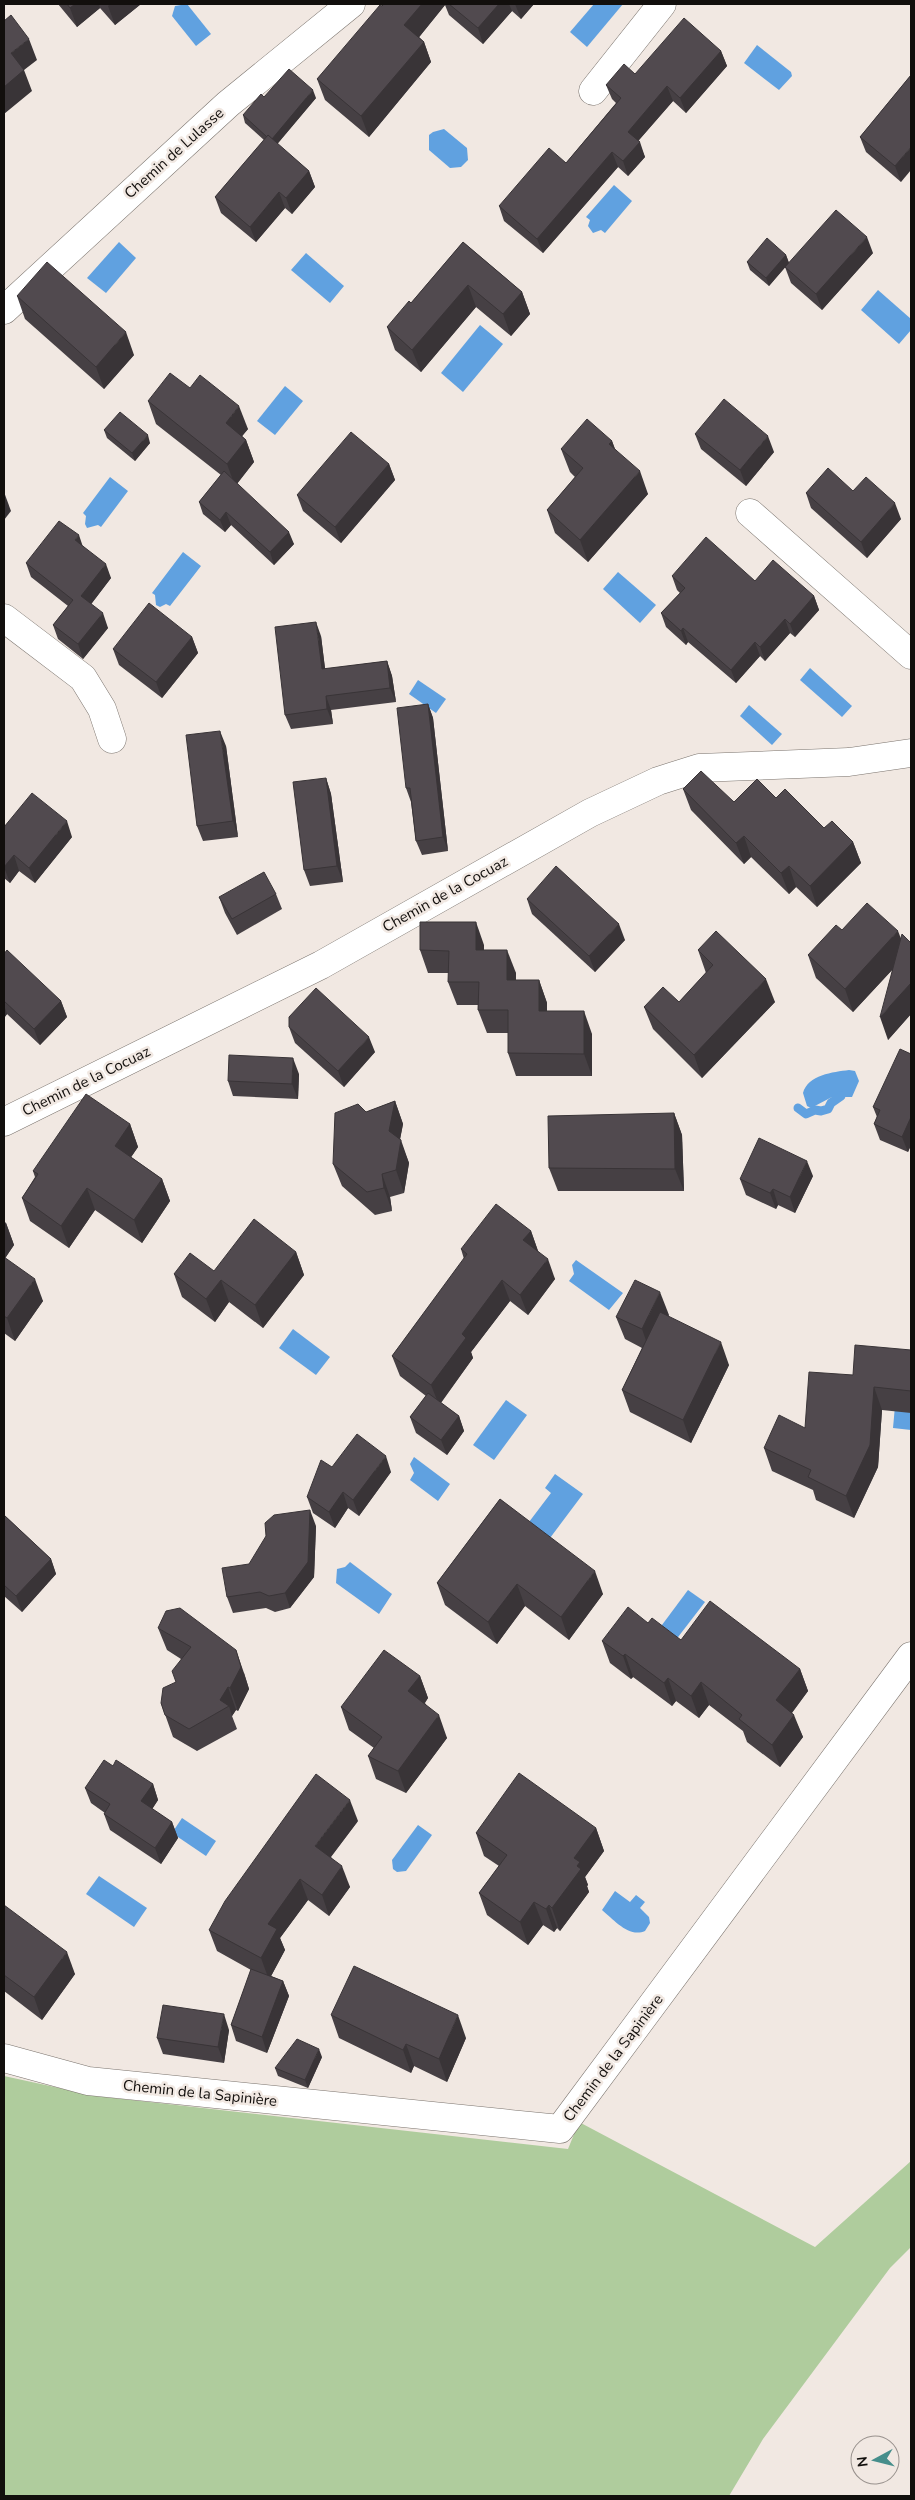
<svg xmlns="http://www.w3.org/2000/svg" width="915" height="2500" font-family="'Nunito Sans',sans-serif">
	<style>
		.green { fill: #afcc9d }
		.water { fill: #60a1e0 }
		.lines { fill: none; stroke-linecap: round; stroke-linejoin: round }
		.stream { stroke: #60a1e0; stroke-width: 9 }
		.street-casing { stroke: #7b746e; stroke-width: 29 }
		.street { stroke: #fff; stroke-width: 28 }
		.wall { fill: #464044 }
		.shaded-wall { fill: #393437 }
		.building { fill: #514a4f; stroke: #393437 }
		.labels { text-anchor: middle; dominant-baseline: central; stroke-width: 5; stroke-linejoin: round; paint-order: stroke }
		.street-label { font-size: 15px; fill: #120f0d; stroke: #f1e8e2 }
	</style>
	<rect width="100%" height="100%" fill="#f1e8e2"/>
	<polygon class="green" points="4,2076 96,2096 568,2149 579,2122 815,2247 911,2161 911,2247 890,2268 763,2439 729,2496 4,2496"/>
	<g class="water">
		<polygon points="187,4 211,34 196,46 172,16 175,6"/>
		<polygon points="594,4 623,4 587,47 570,32"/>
		<polygon points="757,45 791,72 792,76 779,90 744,63"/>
		<polygon points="444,129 467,148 468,160 461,167 450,168 429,150 429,135 433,132"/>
		<polygon points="614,185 632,201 605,233 601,230 593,233 588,226 590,220 586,217"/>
		<polygon points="119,242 136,258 106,293 87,278"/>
		<polygon points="306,253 344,286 330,303 291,270"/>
		<polygon points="878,290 911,319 911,330 899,344 861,310"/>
		<polygon points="480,325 503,344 463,392 441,373"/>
		<polygon points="285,386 303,401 275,435 257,421"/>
		<polygon points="110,477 128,491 101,527 98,525 87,528 85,524 86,516 83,513"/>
		<polygon points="183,552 201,566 170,606 166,604 160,607 156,605 155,595 152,593"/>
		<polygon points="618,572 656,605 640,623 603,589"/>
		<polygon points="810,668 852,706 842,717 800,680"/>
		<polygon points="418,680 446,699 436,713 409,694"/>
		<polygon points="749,705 782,734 772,745 740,716"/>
		<path d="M 849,1070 L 855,1071 L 859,1081 L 852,1097 L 832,1097 L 811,1108 L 807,1106 L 803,1093 C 808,1075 833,1072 849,1070 Z"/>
		<polygon points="576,1260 623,1293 609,1310 569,1281 574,1274 572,1265"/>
		<polygon points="293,1329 330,1357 316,1375 279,1348"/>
		<polygon points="506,1400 527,1415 494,1460 473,1445"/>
		<polygon points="895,1406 911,1407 911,1430 893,1428"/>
		<polygon points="414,1457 450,1484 438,1501 410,1480 414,1473 410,1464"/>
		<polygon points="555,1474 583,1494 550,1538 529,1522 551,1493 545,1488"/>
		<polygon points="350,1562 392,1594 379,1614 336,1583 337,1569 345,1567"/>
		<polygon points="688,1590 705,1602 675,1641 659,1629"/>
		<polygon points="182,1818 216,1841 206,1856 172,1833"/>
		<polygon points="418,1825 432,1835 406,1871 397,1872 393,1869 392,1860"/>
		<polygon points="99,1876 147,1908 134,1927 86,1894"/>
		<path d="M 615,1891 L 630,1902 L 636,1895 L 645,1902 L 640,1908 L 649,1917 L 650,1923 L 645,1931 C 629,1938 614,1920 602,1910 Z"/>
	</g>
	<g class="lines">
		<polyline class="stream" points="798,1108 806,1114 815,1110 821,1111 828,1109 831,1103 841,1096"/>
		<g class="street-casing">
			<g id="street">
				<polyline points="593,91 662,4"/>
				<polyline points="4,310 228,104 351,4"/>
				<polyline points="750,513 911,655"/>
				<polyline points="4,618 83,678 102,709 112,739"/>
				<polyline points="4,1122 321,965 590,813 658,781 699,768 849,762 911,753"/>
				<polyline points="4,2058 88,2081 560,2129 911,1656"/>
			</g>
		</g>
		<use href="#street" class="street"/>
	</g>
	<g class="wall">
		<polygon points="58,4 141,4 115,25 100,8 77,27"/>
		<polygon points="384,4 534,4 521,19 512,11 483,44 449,15 445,5 419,37 424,42 431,62 369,137 325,100 317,79"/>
		<polygon points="721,51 727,66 686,113 673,101 638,141 645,157 628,176 618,167 543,253 504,221 499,206 566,163 616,103 612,99 606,85 635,74"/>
		<polygon points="911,75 901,182 866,152 860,137"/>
		<polygon points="264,97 316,98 277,144 309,171 315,187 292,214 285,208 256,242 221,213 215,197 264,140 245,123 243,115"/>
		<polygon points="463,242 522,292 530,314 511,336 476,307 421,372 395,350 387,327 411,303"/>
		<polygon points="873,253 822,310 791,283 785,267 769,286 750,270 747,262 786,255 789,263"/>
		<polygon points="17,296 134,355 104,389 25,319"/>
		<polygon points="190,388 248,429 242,436 246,440 254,462 237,484 294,544 274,565 231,525 225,532 203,514 199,502 221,475 156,424 148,401"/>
		<polygon points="104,430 150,443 135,461 107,438"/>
		<polygon points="695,434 774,452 746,486 701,449"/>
		<polygon points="612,441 615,449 648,494 588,562 555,533 547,510 575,477 570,472 561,449"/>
		<polygon points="389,464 395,480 341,543 303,511 297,495"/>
		<polygon points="853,491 901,519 867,558 811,508 806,493"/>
		<polygon points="83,546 111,578 91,604 108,628 83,659 58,639 53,625 68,606 31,577 26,563"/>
		<polygon points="672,576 755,581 814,596 819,610 795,637 790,633 765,661 760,656 736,683 688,642 686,645 666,627 661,613 680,593 677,590"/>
		<polygon points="321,636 325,669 387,661 392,676 396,702 331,710 333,724 291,729 285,715"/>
		<polygon points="192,637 198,653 162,698 119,665 113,649"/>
		<polygon points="428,704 433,718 448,851 422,855 416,841 411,802 406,788"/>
		<polygon points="226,746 238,837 203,841 197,826"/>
		<polygon points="326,778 331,794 343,882 310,886 304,870"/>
		<polygon points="683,789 734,802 776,798 824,828 853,842 861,863 817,907 796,887 789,894 751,857 744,864 691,810"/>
		<polygon points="4,827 72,837 35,883 19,871 10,883 4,878"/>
		<polygon points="276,894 282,909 237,935 225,913 219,897"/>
		<polygon points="527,899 625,940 595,972 532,914"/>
		<polygon points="842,930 901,938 911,943 911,1014 888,1040 892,970 853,1012 816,978 808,955"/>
		<polygon points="484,945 484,950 516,973 516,980 539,980 547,1003 547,1011 592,1034 592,1076 516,1076 508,1053 508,1033 487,1033 478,1010 478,1005 457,1005 448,982 449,973 428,973 420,950"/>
		<polygon points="698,950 775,1002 702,1078 653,1029 644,1007 679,1002 706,973"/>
		<polygon points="4,954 61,1001 67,1017 40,1045 7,1014 4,1018"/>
		<polygon points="289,1027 375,1052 344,1087 295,1043"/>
		<polygon points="911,1054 911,1145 908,1152 880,1140 874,1124 877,1117 873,1107"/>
		<polygon points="299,1074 298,1099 233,1096 228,1081"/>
		<polygon points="395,1101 403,1124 400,1140 409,1163 404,1193 390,1197 392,1211 375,1215 342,1186 333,1164 366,1112"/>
		<polygon points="674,1113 682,1135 684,1191 558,1191 549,1168"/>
		<polygon points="130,1124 138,1147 131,1157 162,1179 170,1201 142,1243 95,1210 69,1248 30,1221 22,1198 35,1177 33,1171"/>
		<polygon points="813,1176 795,1213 778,1205 776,1209 746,1195 740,1179"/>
		<polygon points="4,1221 6,1223 14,1245 5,1258 43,1301 15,1341 4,1333"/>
		<polygon points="531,1231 538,1251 555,1279 528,1315 510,1301 471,1352 473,1358 441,1403 459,1416 464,1431 447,1455 416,1433 410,1417 426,1396 400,1376 392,1356 464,1259 461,1249"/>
		<polygon points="296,1252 304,1275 263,1328 229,1302 215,1322 182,1297 174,1274 214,1271"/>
		<polygon points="669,1315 668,1316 729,1365 691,1443 630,1412 622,1390 642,1348 625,1339 616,1317"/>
		<polygon points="911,1350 911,1413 882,1410 878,1467 854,1518 816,1500 813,1490 772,1471 764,1448 805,1428 853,1375"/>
		<polygon points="332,1467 391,1472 359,1516 348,1508 335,1528 313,1513 307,1497"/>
		<polygon points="500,1499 603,1594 569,1640 525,1606 497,1644 445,1605 437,1583"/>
		<polygon points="4,1515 51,1559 56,1574 22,1612 4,1596"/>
		<polygon points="316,1526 314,1577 290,1608 275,1612 266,1608 233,1613 227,1597 249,1564"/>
		<polygon points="648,1623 681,1640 800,1669 808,1691 792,1713 803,1737 780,1767 747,1742 743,1731 709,1705 699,1718 676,1701 672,1706 633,1677 631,1679 610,1663 602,1641"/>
		<polygon points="158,1628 244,1673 249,1689 238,1711 236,1710 232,1716 237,1729 197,1751 173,1737 161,1703 176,1682 181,1659 167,1650"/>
		<polygon points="420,1676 428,1698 425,1703 447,1738 406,1793 376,1779 368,1756 374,1748 349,1730 341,1707"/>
		<polygon points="113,1766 153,1784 158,1800 152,1809 172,1822 178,1838 161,1864 110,1830 104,1814 105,1813 91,1803 85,1788"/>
		<polygon points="358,1821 331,1857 350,1887 329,1916 308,1900 280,1938 285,1950 271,1976 283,1981 289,1996 267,2053 236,2041 231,2025 251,1970 217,1951 209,1930"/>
		<polygon points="596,1828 604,1851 585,1877 588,1885 587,1886 589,1892 560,1931 557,1928 554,1932 543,1925 528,1945 487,1915 479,1893 499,1866 484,1856 476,1833"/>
		<polygon points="4,1905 75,1974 42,2020 4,1991"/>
		<polygon points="331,2015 466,2038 447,2082 414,2066 411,2073 339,2038"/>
		<polygon points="229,2030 224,2063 163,2054 157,2038"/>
		<polygon points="322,2057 308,2088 278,2076 275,2068"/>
	</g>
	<g class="shaded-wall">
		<polygon points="75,4 99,4 100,8 77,27 70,8"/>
		<polygon points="110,4 141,4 115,25 108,6"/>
		<polygon points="422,4 445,4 445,5 412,46 404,25"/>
		<polygon points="499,4 509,4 512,11 483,44 478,28"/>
		<polygon points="515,4 534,4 521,19"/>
		<polygon points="29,39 37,60 24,70 32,91 4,114 4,87 11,53"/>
		<polygon points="424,42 431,62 369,137 361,116"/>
		<polygon points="721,51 727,66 686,113 680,98"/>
		<polygon points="667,86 673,101 633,147 628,132"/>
		<polygon points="313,90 316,98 274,148 271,140"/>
		<polygon points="640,142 645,157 628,176 623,161"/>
		<polygon points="911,147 911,170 901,182 895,166"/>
		<polygon points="612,152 618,167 543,253 537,239"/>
		<polygon points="309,171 315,187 292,214 286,198"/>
		<polygon points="279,192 285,208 256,242 250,227"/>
		<polygon points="867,237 873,253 822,310 816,294"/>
		<polygon points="786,255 789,263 769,286 766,278"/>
		<polygon points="468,285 476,307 421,372 412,350"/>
		<polygon points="522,292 530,314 511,336 503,314"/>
		<polygon points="126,332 134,355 104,389 96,367"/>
		<polygon points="239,406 248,429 234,446 226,423"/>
		<polygon points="148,435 150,443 135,461 132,453"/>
		<polygon points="768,436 774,452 746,486 740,470"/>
		<polygon points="246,440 254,462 235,486 227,464"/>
		<polygon points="612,441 620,463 609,444"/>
		<polygon points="389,464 395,480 341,543 335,527"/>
		<polygon points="640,471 648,494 588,562 580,540"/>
		<polygon points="4,492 11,511 4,520"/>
		<polygon points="895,503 901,519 867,558 861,542"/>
		<polygon points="226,512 231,525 225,532 220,520"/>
		<polygon points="289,532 294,544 274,565 270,552"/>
		<polygon points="79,535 84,550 75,540"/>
		<polygon points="106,564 111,578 86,611 81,596"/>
		<polygon points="814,596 819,610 795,637 790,624"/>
		<polygon points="103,613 108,628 83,659 78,644"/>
		<polygon points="785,619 790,633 765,661 760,647"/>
		<polygon points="316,622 321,636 327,684 322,669"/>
		<polygon points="683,628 688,642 686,645 681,631"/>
		<polygon points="192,637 198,653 162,698 156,682"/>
		<polygon points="755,642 760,656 736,683 731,670"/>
		<polygon points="387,661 392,676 396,702 390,688"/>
		<polygon points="326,696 331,710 333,724 327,709"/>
		<polygon points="428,704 433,718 448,851 443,837"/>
		<polygon points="220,731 226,746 238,837 233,821"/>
		<polygon points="326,778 331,794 343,882 337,866"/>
		<polygon points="67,821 72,837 35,883 29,868"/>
		<polygon points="744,836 751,857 744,864 736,843"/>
		<polygon points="853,842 861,863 817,907 810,886"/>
		<polygon points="14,855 19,871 10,883 4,867"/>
		<polygon points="789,866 796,887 789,894 781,873"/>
		<polygon points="476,922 484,945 484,973 476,950"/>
		<polygon points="619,924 625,940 595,972 589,956"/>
		<polygon points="898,931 907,954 853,1012 845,989"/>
		<polygon points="507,950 516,973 515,1003 507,980"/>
		<polygon points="766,979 775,1002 702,1078 694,1055"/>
		<polygon points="539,980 547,1003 547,1033 539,1011"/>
		<polygon points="911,983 911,1014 888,1040 880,1017"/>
		<polygon points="61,1001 67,1017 40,1045 34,1029"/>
		<polygon points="4,1005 7,1014 4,1018"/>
		<polygon points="584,1011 592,1034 592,1076 584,1054"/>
		<polygon points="369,1037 375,1052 344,1087 338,1071"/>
		<polygon points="293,1058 299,1074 298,1099 292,1084"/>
		<polygon points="395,1101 403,1124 397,1153 389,1131"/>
		<polygon points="674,1113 682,1135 684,1191 675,1169"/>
		<polygon points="911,1117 911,1145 908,1152 902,1137"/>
		<polygon points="130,1124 138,1147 123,1169 115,1146"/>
		<polygon points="401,1140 409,1163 404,1193 396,1170"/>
		<polygon points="807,1161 813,1176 795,1213 790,1197"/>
		<polygon points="382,1174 390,1197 392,1211 384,1188"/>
		<polygon points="162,1179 170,1201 142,1243 134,1220"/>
		<polygon points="87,1188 95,1210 69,1248 61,1226"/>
		<polygon points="773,1189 778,1205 776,1209 770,1193"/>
		<polygon points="6,1223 14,1245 4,1260 4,1226"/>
		<polygon points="531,1231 538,1251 531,1260 523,1240"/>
		<polygon points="296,1252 304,1275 263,1328 255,1305"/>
		<polygon points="548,1259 555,1279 528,1315 520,1295"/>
		<polygon points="35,1279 43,1301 15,1341 7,1318"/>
		<polygon points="221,1280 229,1302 215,1322 206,1299"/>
		<polygon points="502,1280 510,1301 471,1352 473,1358 439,1405 431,1385 462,1334"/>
		<polygon points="660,1292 669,1315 650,1352 642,1329"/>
		<polygon points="721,1342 729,1365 691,1443 683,1420"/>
		<polygon points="874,1387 882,1410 878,1467 854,1518 846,1496"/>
		<polygon points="459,1416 464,1431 447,1455 441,1440"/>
		<polygon points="386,1456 391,1472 359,1516 353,1500"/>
		<polygon points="343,1492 348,1508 335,1528 329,1512"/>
		<polygon points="310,1510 316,1526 314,1577 290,1608 285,1593"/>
		<polygon points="51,1559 56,1574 22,1612 16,1596"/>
		<polygon points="595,1571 603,1594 569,1640 561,1617"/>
		<polygon points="517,1584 525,1606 497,1644 488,1622"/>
		<polygon points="236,1650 244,1673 249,1689 238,1711 230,1688"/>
		<polygon points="625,1654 633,1677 631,1679 623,1656"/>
		<polygon points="800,1669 808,1691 784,1723 776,1700"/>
		<polygon points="420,1676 428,1698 417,1713 408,1691"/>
		<polygon points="668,1678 676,1701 672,1706 664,1683"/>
		<polygon points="701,1682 709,1705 699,1718 691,1696"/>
		<polygon points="228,1687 236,1710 232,1716 229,1706 220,1700"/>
		<polygon points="439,1715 447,1738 406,1793 398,1771"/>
		<polygon points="794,1715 803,1737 780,1767 772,1745"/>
		<polygon points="153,1784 158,1800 147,1817 141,1801"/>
		<polygon points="350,1800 358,1821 323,1867 315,1846"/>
		<polygon points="172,1822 178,1838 161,1864 155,1848"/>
		<polygon points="596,1828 604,1851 585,1877 588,1885 587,1886 589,1892 560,1931 552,1908 574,1858"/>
		<polygon points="342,1866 350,1887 329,1916 322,1895"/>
		<polygon points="300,1879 308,1900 280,1938 285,1950 269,1980 261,1958 268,1924"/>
		<polygon points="534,1902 543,1925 528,1945 520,1922"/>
		<polygon points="549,1905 557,1928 554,1932 546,1909"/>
		<polygon points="67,1952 75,1974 42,2020 34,1997"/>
		<polygon points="283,1981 289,1996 267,2053 262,2037"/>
		<polygon points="224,2014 229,2030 224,2063 218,2047"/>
		<polygon points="458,2015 466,2038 447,2082 439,2059"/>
		<polygon points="406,2044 414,2066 411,2073 403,2050"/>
		<polygon points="319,2049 322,2057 308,2088 305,2080"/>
	</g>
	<g class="building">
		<polygon points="67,4 75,4 70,8"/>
		<polygon points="384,4 422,4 404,25 424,42 361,116 317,79 380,5 382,6"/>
		<polygon points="449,4 499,4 478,28"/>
		<polygon points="11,15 29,39 11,53 24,70 4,87 4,21"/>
		<polygon points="684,18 721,51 680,98 667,86 628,132 640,142 623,161 612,152 537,239 499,206 549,148 566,163 621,98 606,85 624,64 635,74"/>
		<polygon points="289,69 313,90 272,139 268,135 267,137 243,115 261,94 264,97"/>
		<polygon points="911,75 911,147 895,166 860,137"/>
		<polygon points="268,135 309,171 286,198 279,192 250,227 215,197"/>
		<polygon points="836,210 867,237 816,294 785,267"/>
		<polygon points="767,238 786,255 766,278 747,262"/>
		<polygon points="463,242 522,292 503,314 468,285 412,350 387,327 409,301 411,303"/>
		<polygon points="47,262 126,332 96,367 17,296"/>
		<polygon points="170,373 190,388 200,375 239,406 226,423 246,440 227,464 148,401"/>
		<polygon points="724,399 768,436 740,470 695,434"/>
		<polygon points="120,412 148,435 132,453 104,430"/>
		<polygon points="587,419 612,441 609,444 640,471 580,540 547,510 583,468 561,449"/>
		<polygon points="351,432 389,464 335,527 297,495"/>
		<polygon points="828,468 853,491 866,477 895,503 861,542 806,493"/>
		<polygon points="224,471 289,532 270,552 226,512 220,520 199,502"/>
		<polygon points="59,521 79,535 75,540 106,564 81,596 103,613 78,644 53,625 73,600 26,563"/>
		<polygon points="706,537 755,581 773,560 814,596 790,624 785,619 760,647 755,642 731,670 683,628 681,631 661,613 685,588 672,576"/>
		<polygon points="149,603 192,637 156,682 113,649"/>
		<polygon points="316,622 322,669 387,661 390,688 326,696 327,709 285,715 275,627"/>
		<polygon points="428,704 443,837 416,841 410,788 406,788 397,708"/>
		<polygon points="220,731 233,821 197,826 186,735"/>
		<polygon points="701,771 734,802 757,779 776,798 785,789 824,828 832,821 853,842 810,886 789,866 781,873 744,836 736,843 683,789"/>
		<polygon points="326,778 337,866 304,870 293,782"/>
		<polygon points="32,793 67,821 29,868 14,855 4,867 4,827"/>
		<polygon points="556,866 619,924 589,956 527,899"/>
		<polygon points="264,872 276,894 232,919 219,897"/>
		<polygon points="867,903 898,931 845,989 808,955 836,925 842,930"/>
		<polygon points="420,922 476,922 476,950 507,950 507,980 539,980 539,1011 584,1011 584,1054 508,1053 508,1010 478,1010 479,982 448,982 449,951 420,950"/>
		<polygon points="716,931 766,979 694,1055 644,1007 663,987 679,1002 713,965 698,950"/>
		<polygon points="902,934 911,943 911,983 880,1017"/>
		<polygon points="7,950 61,1001 34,1029 4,1001 4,954"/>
		<polygon points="316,988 369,1037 338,1071 289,1027 289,1017"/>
		<polygon points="900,1049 911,1054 911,1117 902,1137 874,1124 880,1110 873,1107"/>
		<polygon points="229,1055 293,1058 292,1084 228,1081"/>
		<polygon points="86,1094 130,1124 115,1146 162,1179 134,1220 87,1188 61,1226 22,1198 38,1174 33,1171"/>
		<polygon points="395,1101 389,1131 401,1140 396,1170 382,1174 384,1188 367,1192 333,1164 335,1113 358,1104 366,1112"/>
		<polygon points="674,1113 675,1169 549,1168 548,1116"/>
		<polygon points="759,1138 807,1161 790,1197 773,1189 770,1193 740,1179"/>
		<polygon points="496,1204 531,1231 523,1240 548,1259 520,1295 502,1280 462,1334 466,1338 431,1385 392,1356 467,1254 461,1249"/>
		<polygon points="254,1219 296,1252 255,1305 221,1280 206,1299 174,1274 190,1253 214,1271"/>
		<polygon points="4,1257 35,1279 7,1318 4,1316"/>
		<polygon points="635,1280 660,1292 642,1329 616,1317"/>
		<polygon points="660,1312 721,1342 683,1420 622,1390"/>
		<polygon points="855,1345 911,1350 911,1391 874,1387 870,1445 846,1496 808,1477 811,1470 764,1448 779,1415 805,1428 809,1372 853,1375"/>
		<polygon points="428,1393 459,1416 441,1440 410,1417"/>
		<polygon points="357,1434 386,1456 353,1500 343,1492 329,1512 307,1497 321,1460 332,1467"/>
		<polygon points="500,1499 595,1571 561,1617 517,1584 488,1622 437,1583"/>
		<polygon points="310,1510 308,1562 285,1593 269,1596 260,1592 227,1597 222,1568 249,1564 266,1536 265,1523 274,1515"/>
		<polygon points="4,1515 51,1559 16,1596 4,1585"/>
		<polygon points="710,1601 800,1669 776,1700 794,1715 772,1745 739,1719 742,1715 701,1682 691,1696 668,1678 664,1683 625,1654 623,1656 602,1641 628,1607 648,1623 652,1618 681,1640"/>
		<polygon points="180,1608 236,1650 241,1667 230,1688 228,1687 220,1700 229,1706 189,1729 165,1715 161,1703 163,1688 176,1682 172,1671 191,1647 158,1628 166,1611"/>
		<polygon points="384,1650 420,1676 408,1691 439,1715 398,1771 368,1756 382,1737 341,1707"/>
		<polygon points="104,1760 113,1766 116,1760 153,1784 141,1801 172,1822 155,1848 104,1814 110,1804 85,1788"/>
		<polygon points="519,1773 596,1828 574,1858 580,1862 577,1866 581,1869 552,1908 549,1905 546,1909 534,1902 520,1922 479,1893 507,1855 476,1833"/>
		<polygon points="316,1774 350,1800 315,1846 342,1866 322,1895 300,1879 268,1924 277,1929 261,1958 209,1930 225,1901"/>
		<polygon points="4,1905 67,1952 34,1997 4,1975"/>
		<polygon points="354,1966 458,2015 439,2059 406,2044 403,2050 331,2015"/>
		<polygon points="251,1969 283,1981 262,2037 231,2025"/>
		<polygon points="163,2005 224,2014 218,2047 157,2038"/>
		<polygon points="297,2039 319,2049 305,2080 275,2068"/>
	</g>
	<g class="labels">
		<g class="street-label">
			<text transform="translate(174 153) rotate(-42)">Chemin de Lulasse</text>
			<text transform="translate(445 894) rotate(-29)">Chemin de la Cocuaz</text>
			<text transform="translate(86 1081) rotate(-26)">Chemin de la Cocuaz</text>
			<text transform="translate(613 2058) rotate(-53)">Chemin de la Sapinière</text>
			<text transform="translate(200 2093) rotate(6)">Chemin de la Sapinière</text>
		</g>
	</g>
	<rect width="915" height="2500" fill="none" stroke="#120f0d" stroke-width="10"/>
	<g transform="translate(875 2460) rotate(263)"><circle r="24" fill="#f1e8e2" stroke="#98918d"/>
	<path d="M0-4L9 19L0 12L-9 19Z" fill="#468e8b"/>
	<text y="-8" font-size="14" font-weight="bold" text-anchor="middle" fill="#120f0d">N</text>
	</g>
</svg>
